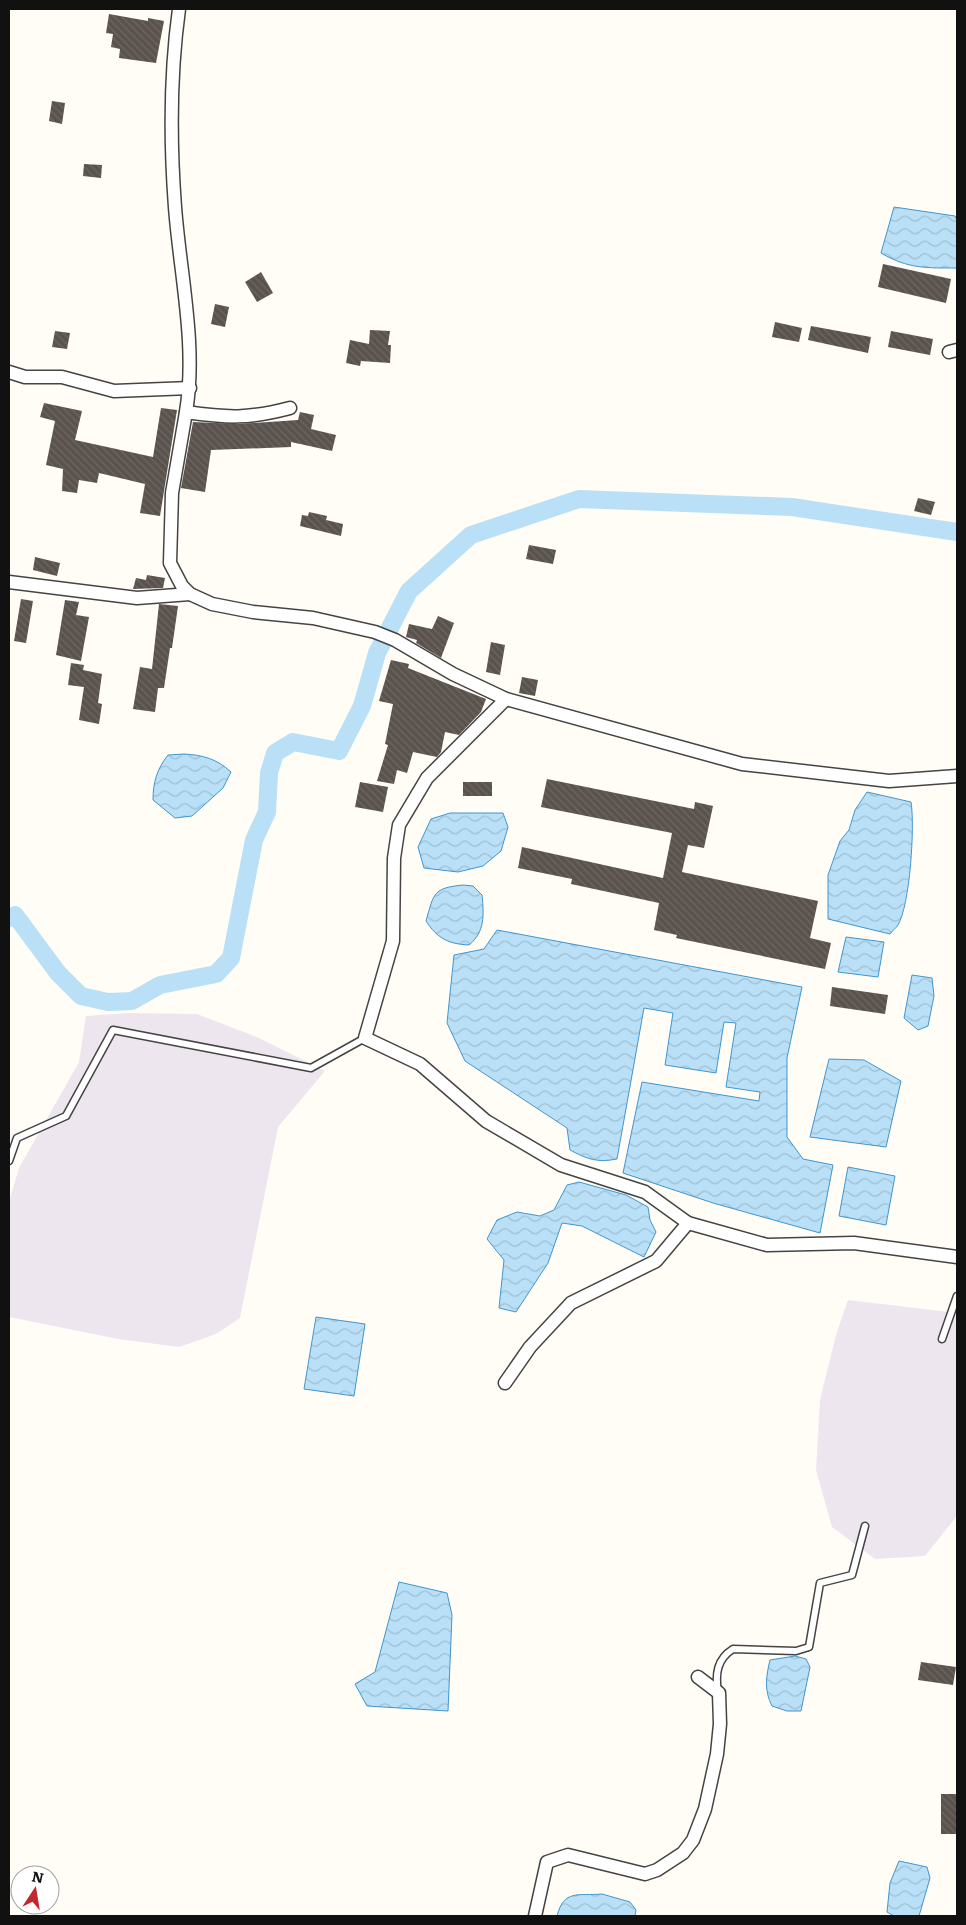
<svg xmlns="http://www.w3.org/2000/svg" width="966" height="1925" font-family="Literata,serif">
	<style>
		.industrial { fill: #eee6ef }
		.water { fill: url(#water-waves); stroke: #3f96cf }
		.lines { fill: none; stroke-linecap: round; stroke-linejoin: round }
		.canal { stroke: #b9e0f7; stroke-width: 18 }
		.building { fill: url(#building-back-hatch) }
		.lane-casing { stroke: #444; stroke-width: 9 }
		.street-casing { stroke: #444; stroke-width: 15 }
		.lane { stroke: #fff; stroke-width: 6 }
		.street { stroke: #fff; stroke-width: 12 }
	</style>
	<defs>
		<pattern id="water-waves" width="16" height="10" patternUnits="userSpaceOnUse" patternTransform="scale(1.25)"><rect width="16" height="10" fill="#b9e0f7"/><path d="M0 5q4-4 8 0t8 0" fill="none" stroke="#9ebfd3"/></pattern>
		<pattern id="building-back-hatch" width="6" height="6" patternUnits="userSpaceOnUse" patternTransform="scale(1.25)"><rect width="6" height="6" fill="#5a524d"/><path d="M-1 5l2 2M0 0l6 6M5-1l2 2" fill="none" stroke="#6d6662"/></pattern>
	</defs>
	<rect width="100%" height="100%" fill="#fffdf5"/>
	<g class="industrial">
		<polygon points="128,1013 197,1014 259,1038 325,1071 278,1127 240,1318 216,1334 179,1347 118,1339 9,1317 9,1202 19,1168 79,1062 86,1016"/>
		<polygon points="848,1300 957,1313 956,1517 925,1556 875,1559 832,1527 816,1470 820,1400 836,1335"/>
	</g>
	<g class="water">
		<path d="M 894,207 L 955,216 L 957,220 L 957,268 C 927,268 908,269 881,253 Z"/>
		<path d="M 184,754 C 203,755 217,759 231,772 L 223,788 L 192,816 L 175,818 L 153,800 C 153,782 157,769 168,755 Z"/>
		<path d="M 867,792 L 911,802 C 915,826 910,905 898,925 C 896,928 892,931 890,934 L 828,919 L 828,875 L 840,841 L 849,830 L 855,810 Z"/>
		<polygon points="450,813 503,813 508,827 501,851 483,866 458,872 424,868 418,847 431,819"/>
		<path d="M 463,885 L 473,886 L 482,895 C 484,915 485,932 469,945 C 448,944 437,938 426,921 C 434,893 433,888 463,885 Z"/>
		<path d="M 497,930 L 802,987 L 787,1058 L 787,1137 L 803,1159 L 833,1165 L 820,1233 L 713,1203 L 623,1173 L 642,1082 L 759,1101 L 760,1092 L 726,1087 L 736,1023 L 724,1022 L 716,1073 L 665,1065 L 673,1013 L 644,1008 L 617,1159 C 597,1163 587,1159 570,1150 L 567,1128 L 465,1061 L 447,1023 L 454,955 L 484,949 Z"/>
		<polygon points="846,937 884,942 878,977 838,972"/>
		<polygon points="912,975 932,978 934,996 928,1026 918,1030 904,1018"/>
		<polygon points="829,1059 864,1060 901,1081 886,1147 810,1137"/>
		<polygon points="848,1167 895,1176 886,1225 839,1216"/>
		<polygon points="579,1182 626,1195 648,1207 650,1220 656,1232 644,1257 582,1226 562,1223 548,1263 516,1312 499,1308 504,1260 487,1239 497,1220 517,1212 540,1216 554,1210 567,1185"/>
		<polygon points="316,1317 365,1324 354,1396 304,1389"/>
		<polygon points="399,1582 447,1593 452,1615 448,1711 367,1706 355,1684 375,1672"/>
		<path d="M 795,1656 L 806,1659 L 810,1667 L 801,1711 L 787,1711 L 772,1706 C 764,1691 766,1676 770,1660 Z"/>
		<polygon points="899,1861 927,1867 930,1878 919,1916 894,1916 887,1912 890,1883"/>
		<path d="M 602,1894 L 630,1902 L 636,1910 L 635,1916 L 557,1916 C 564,1889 578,1896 602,1894 Z"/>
	</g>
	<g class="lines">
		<polyline class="canal" points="9,918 15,915 58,973 81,996 108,1002 132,1001 160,985 216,974 231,958 254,840 267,812 269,773 275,753 293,742 339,751 362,706 377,653 409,591 471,535 579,499 792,507 957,532"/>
	</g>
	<g class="building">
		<polygon points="109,14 148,21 148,18 164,21 156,63 119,58 120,49 111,47 113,34 106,33"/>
		<polygon points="52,101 65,103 62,124 49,121"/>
		<polygon points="84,164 102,165 101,178 83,176"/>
		<polygon points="883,264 951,279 946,303 878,287"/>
		<polygon points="261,272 273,293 257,302 245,282"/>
		<polygon points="215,304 229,307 225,327 211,324"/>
		<polygon points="775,322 802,328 799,342 772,337"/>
		<polygon points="811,326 871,337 868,353 808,340"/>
		<polygon points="370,330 390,331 388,345 391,345 390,363 361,361 360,366 346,363 350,340 369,344"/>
		<polygon points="55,331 70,333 67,349 52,347"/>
		<polygon points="891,331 933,339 930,355 888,347"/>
		<polygon points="44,403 82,411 75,440 153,457 161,408 177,410 160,516 140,513 145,484 99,473 97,483 79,480 77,493 62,491 63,469 46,465 55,421 40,417"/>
		<polygon points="300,412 314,415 311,429 336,435 332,451 291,442 291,447 211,450 205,492 181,488 193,422 238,424 298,420"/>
		<polygon points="918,498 935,502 931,515 914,511"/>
		<polygon points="309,512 327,516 326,520 343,524 341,536 300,526 302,515 308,516"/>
		<polygon points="529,545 556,550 553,564 526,559"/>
		<polygon points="35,557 60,563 57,576 33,570"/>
		<polygon points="147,575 165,578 163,588 133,589 136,578 146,580"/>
		<polygon points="21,599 33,601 26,643 14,641"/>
		<polygon points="65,600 79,602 76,615 89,617 81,661 56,655"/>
		<polygon points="159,604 178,606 172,648 170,648 164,688 158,688 155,712 133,709 140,667 152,669"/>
		<polygon points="438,616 454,623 441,658 416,643 417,640 406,637 409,624 432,629"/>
		<polygon points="491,642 505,645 500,675 486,672"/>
		<polygon points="391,660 409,664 408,668 486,699 481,712 459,735 445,732 441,752 437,757 413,752 407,773 397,770 394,784 377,781 388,745 385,744 393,704 379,701"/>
		<polygon points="71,663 84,665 83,670 102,674 98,703 102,704 99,724 79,720 84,687 68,685"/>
		<polygon points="522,677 538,680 535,696 519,693"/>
		<polygon points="547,779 694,809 695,802 713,806 704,848 688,845 682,872 818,901 810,938 831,943 825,969 676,938 677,935 654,930 659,903 571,884 572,879 518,868 522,847 663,878 672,833 541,807"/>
		<polygon points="360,782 388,787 383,812 355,807"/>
		<rect x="463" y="782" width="29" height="14"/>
		<polygon points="832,987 888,995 885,1014 830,1006"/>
		<polygon points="921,1662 956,1667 953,1685 918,1680"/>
		<rect x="941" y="1794" width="16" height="40"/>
	</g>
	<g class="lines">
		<g class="lane-casing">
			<g id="lane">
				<polyline points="9,1161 17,1138 66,1116 113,1030 311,1068 365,1038"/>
				<polyline points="942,1339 957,1296"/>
				<path d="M 718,1692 C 715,1674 717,1659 733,1649 L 796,1651 L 809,1647 L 820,1583 L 852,1575 L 865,1526"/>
			</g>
		</g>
		<g class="street-casing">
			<g id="street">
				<path d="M 179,9 C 170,74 170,141 175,207 C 180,274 197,345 186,412"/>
				<polyline points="949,352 957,350"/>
				<polyline points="9,372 25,377 62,377 114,391 190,388"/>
				<path d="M 290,408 C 248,419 228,418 186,412 L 172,493 L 170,563 L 182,586 L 190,594 L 212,604 L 253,612 L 313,618 L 375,632 L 395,640 L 453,674 L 506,699 L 742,764 L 889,781 L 957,776"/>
				<polyline points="9,582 137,598 190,594"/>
				<polyline points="688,1223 767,1245 854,1243 957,1257"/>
				<polyline points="505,1383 530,1347 571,1303 656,1261 688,1223 645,1192 561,1165 486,1121 420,1064 365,1038 393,941 394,858 399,825 427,778 506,699"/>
				<polyline points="535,1916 547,1862 568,1855 645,1874 657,1870 683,1853 693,1840 705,1809 717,1754 720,1724 719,1693 698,1677"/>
			</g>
		</g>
		<use href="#lane" class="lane"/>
		<use href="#street" class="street"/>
	</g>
	<rect width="966" height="1925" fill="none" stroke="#111111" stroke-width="20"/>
	<g transform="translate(35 1890) rotate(12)"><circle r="24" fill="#ffffff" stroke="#a0a0a0"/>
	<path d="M0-4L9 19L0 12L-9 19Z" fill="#c4262e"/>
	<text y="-8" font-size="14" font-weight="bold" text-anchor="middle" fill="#111111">N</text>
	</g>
</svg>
